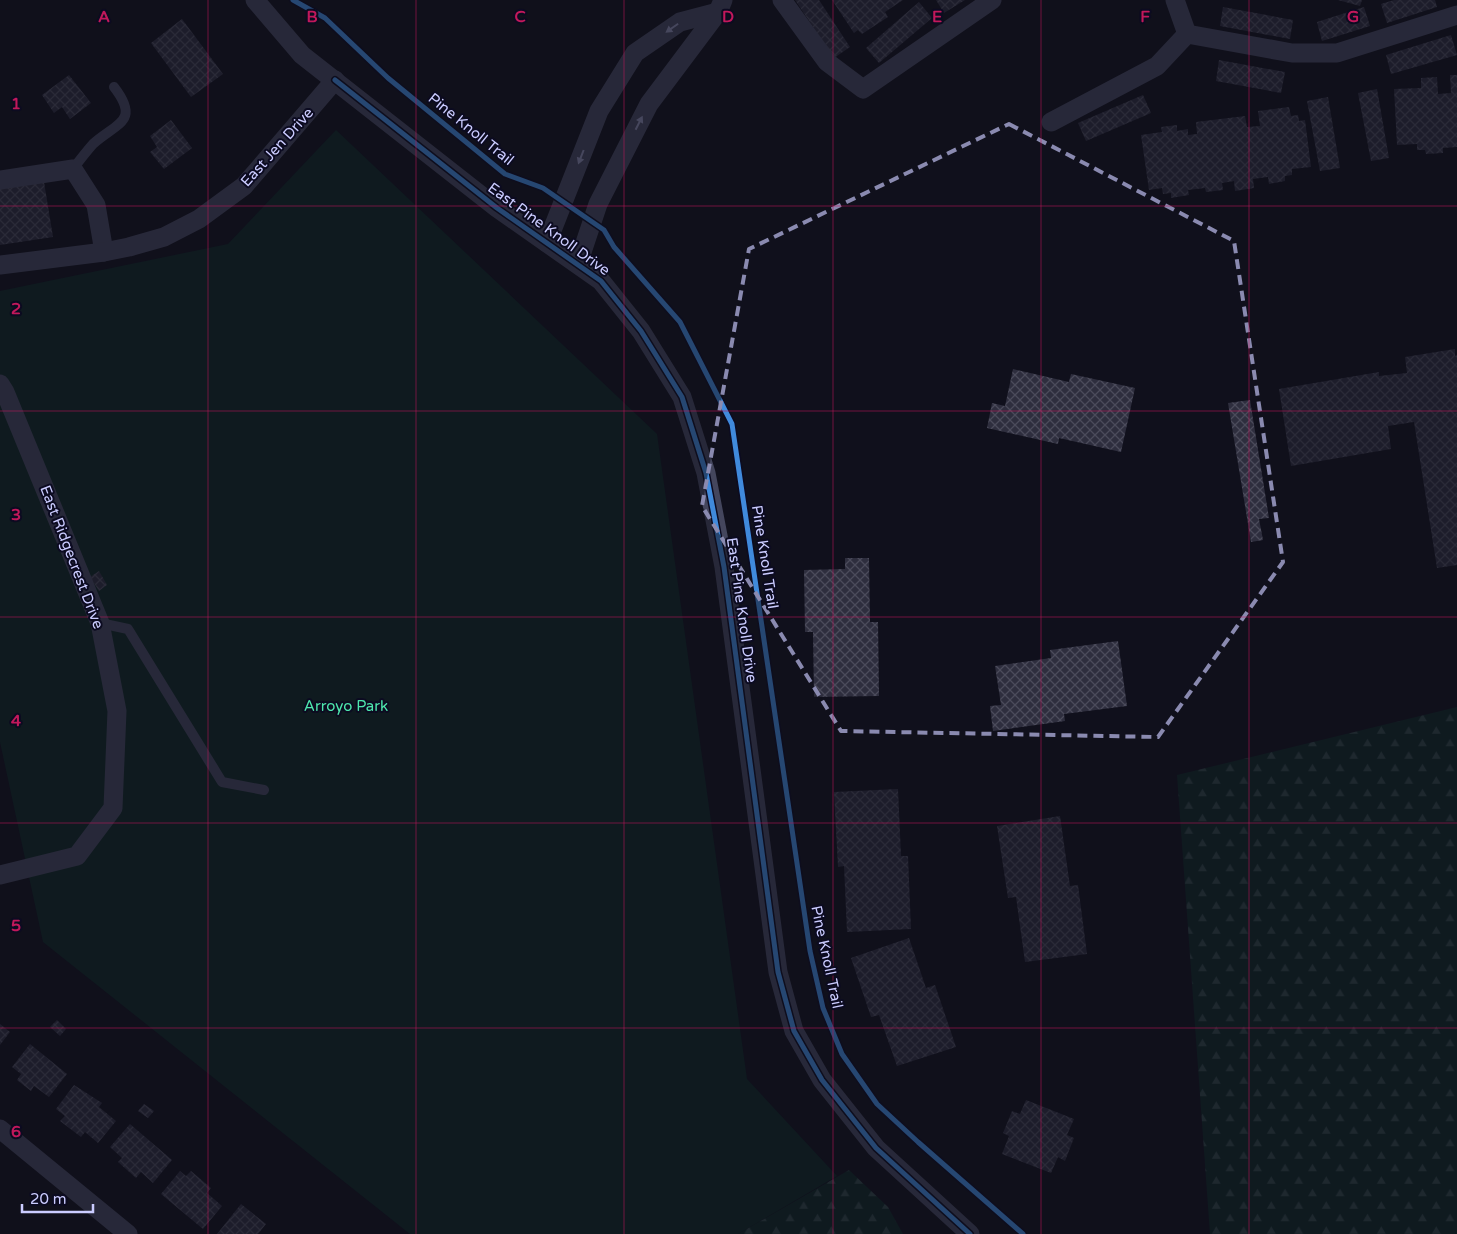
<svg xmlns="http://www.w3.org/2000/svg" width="1457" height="1234" font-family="'Varela Round',sans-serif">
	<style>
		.green { fill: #0e2725 }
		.forest { fill: url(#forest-firs) }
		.building { fill: url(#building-cross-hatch) }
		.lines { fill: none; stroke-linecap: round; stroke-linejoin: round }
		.service { stroke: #44465d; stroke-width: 10 }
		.minor { stroke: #44465d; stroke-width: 19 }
		.cycleway-casing { stroke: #0c0b21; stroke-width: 8 }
		.cycleway { stroke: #408adc; stroke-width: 5 }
		.oneway { fill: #8889ae }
		.marked { fill: none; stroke: #8a8ab0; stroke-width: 4; stroke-dasharray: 10 6; stroke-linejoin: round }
		.grid { fill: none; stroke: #c2185b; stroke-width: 1; stroke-opacity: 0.55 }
		.labels { text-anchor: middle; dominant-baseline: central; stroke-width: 4; stroke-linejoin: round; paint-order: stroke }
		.street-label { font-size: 15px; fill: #cbccff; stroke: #0c0b21 }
		.park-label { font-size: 15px; fill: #4ee7ad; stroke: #0c0b21 }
		.grid-label { font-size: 16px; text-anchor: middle; font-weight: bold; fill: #c2185b; stroke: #0c0b21; stroke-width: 4; stroke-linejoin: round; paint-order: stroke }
	</style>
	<defs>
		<pattern id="forest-firs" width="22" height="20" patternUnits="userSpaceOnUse" patternTransform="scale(1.25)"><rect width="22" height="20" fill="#0e2725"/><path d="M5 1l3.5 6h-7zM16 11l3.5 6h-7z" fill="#304546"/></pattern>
		<pattern id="building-cross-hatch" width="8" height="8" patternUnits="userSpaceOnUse" patternTransform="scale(1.25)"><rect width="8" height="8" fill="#2e2e3e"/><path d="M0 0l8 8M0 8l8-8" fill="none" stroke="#4b4b5b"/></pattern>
	</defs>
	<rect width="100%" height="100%" fill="#10101c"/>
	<polygon class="green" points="336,130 657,434 747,1079 837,1176 738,1234 410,1234 43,942 0,742 0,291 228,244"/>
	<g class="forest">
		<polygon points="1457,707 1457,1234 1210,1234 1177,775"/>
		<polygon points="849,1170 888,1207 903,1234 738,1234"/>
	</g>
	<g class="building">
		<polygon points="795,0 819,0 850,47 834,58"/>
		<polygon points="832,0 903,0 885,12 888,17 862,34 858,30 854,33"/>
		<polygon points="936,0 965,0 944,13"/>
		<polygon points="1338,0 1362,0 1360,6"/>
		<polygon points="1394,0 1435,0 1437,7 1387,23 1381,4"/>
		<polygon points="919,2 932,18 879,63 866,48"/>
		<polygon points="1223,7 1293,20 1290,39 1220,26"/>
		<polygon points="1364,7 1370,26 1322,41 1317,22"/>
		<polygon points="182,19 223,74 191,97 151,43"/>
		<polygon points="1451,35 1457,55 1391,74 1386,55"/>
		<polygon points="1219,60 1285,72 1281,93 1216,81"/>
		<polygon points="69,75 91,103 70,119 62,107 54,113 42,95"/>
		<polygon points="1450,75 1457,75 1457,147 1443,148 1443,153 1426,154 1425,150 1417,150 1417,144 1397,145 1394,89 1421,88 1421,78 1437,77 1438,94 1451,93"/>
		<polygon points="1377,89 1389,158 1371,161 1358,93"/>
		<polygon points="1143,95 1151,113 1086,141 1078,123"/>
		<polygon points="1328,97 1340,168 1320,171 1307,101"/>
		<polygon points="1289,107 1291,116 1298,115 1299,121 1305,120 1311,167 1292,169 1292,175 1285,176 1285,181 1269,184 1268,177 1253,179 1254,188 1235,191 1234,181 1222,183 1223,190 1206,192 1205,188 1188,190 1189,195 1171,198 1171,193 1163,194 1162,188 1149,190 1141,135 1162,132 1161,127 1177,125 1177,131 1188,129 1188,135 1197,134 1196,122 1245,116 1247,127 1260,126 1258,111"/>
		<polygon points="171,120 192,148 164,169 150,152 157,147 150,136"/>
		<polygon points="44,182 53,237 0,245 0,189"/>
		<polygon points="1455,349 1455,356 1457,355 1457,565 1437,568 1414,422 1388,426 1391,449 1291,466 1279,389 1379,372 1379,376 1407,373 1405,357"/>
		<polygon points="1013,369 1069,382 1071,374 1135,388 1121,452 1059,438 1058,444 987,428 992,403 1005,406"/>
		<polygon points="1250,400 1269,518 1259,519 1263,540 1251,542 1228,403"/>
		<polygon points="845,558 869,558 870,622 878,622 879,696 814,697 813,632 805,632 804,570 845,569"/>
		<polygon points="99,571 107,585 99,591 90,577"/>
		<polygon points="1118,641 1127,706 1064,714 1065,721 993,731 990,706 1001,705 995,666 1051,658 1050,650"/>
		<polygon points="898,789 901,856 908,856 911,929 847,932 844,866 838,867 834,792"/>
		<polygon points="1060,816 1070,886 1078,885 1087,954 1025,962 1016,897 1008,898 997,826"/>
		<polygon points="909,938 926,988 935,985 956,1047 897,1066 879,1015 871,1017 851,958"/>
		<polygon points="57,1020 66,1029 60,1036 50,1027"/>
		<polygon points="0,1024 10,1032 0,1045"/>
		<polygon points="30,1044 67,1074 49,1097 34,1086 31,1091 17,1080 21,1074 12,1067"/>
		<polygon points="74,1085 102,1103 99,1107 116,1121 98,1143 85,1132 81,1137 60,1121 65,1116 56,1109"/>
		<polygon points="1026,1100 1074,1119 1067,1135 1074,1138 1065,1161 1058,1157 1051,1173 1002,1154 1009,1136 1003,1133 1012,1111 1020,1114"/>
		<polygon points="144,1104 154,1111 148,1118 138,1111"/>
		<polygon points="130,1124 172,1160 153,1183 141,1172 136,1178 118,1162 122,1158 110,1147"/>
		<polygon points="180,1171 186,1176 191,1171 211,1188 207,1193 222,1206 203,1229 161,1194"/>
		<polygon points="241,1204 266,1224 258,1234 217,1234"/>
	</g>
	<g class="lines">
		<g class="service">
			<path d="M 73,169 C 79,161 86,152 93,144 C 116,123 141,122 114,87"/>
			<polyline points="100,623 128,629 222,782 264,790"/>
		</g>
		<g class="minor">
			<polyline points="255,0 302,55 497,208 601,281 641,331 682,397 706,473 724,567 778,972 794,1031 822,1080 876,1148 970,1234"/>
			<polyline points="782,0 827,62 863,89 992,0"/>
			<polyline points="1187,34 1292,53 1337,53 1457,15"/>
			<polyline points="1051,122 1157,66 1187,34 1175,0"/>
			<polyline points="0,180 73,169 96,205 104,252"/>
			<polyline points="547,243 599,111 635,53 680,22 718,12"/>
			<polyline points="578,264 598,204 649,104 718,12 723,0"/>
			<polyline points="0,265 104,252 129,247 164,237 199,219 244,186 335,80"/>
			<polyline points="0,384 5,392 100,623 117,711 113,808 77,856 0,875"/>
			<polyline points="0,1129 128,1234"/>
		</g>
		<g class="cycleway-casing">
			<g id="cycleway">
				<polyline points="293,0 325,18 388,78 505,174 543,188 604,230 614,247 680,322 732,424 810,951 823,1008 842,1054 877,1104 918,1142 1023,1234"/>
				<polyline points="335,80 497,208 601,281 641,331 682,397 706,473 724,567 778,972 794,1031 822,1080 876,1148 970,1234"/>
			</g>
		</g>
		<use href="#cycleway" class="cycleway"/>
	</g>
	<defs><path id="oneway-solid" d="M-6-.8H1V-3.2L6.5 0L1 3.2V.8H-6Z" transform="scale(1.25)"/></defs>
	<g class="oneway">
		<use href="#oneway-solid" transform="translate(672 28) rotate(145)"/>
		<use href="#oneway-solid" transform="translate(639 123) rotate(-63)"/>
		<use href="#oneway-solid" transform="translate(581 157) rotate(111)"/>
	</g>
	<path d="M0 0H1457V1234H0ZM 1009,124 L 1234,241 L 1283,562 L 1158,737 L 841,731 L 702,506 L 749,249 Z" fill="#10101c" fill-opacity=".55" fill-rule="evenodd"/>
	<path class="marked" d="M 1009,124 L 1234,241 L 1283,562 L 1158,737 L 841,731 L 702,506 L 749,249 Z"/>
	<path class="grid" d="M 208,0 L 208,1234M 416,0 L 416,1234M 624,0 L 624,1234M 833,0 L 833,1234M 1041,0 L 1041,1234M 1249,0 L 1249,1234M 0,206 L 1457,206M 0,411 L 1457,411M 0,617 L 1457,617M 0,823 L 1457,823M 0,1028 L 1457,1028"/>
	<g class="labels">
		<g class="street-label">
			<text transform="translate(471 129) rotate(39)">Pine Knoll Trail</text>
			<text transform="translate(277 147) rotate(-48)">East Jen Drive</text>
			<text transform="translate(549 229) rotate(36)">East Pine Knoll Drive</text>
			<text transform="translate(72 557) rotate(69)">East Ridgecrest Drive</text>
			<text transform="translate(765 557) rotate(81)">Pine Knoll Trail</text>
			<text transform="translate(742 610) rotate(82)">East Pine Knoll Drive</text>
			<text transform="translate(827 957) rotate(78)">Pine Knoll Trail</text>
		</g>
		<g class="park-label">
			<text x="346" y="706">Arroyo Park</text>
		</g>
	</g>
	<g class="grid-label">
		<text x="104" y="22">A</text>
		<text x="312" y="22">B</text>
		<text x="520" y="22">C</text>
		<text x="728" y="22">D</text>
		<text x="937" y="22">E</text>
		<text x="1145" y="22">F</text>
		<text x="1353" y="22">G</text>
		<text x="16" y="109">1</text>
		<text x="16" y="314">2</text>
		<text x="16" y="520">3</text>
		<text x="16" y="726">4</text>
		<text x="16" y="931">5</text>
		<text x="16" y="1137">6</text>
	</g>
	<path d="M22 1204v8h71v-8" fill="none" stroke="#cbccff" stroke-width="2.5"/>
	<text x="30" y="1204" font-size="15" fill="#cbccff" stroke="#0c0b21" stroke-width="4" paint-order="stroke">20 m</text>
</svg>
